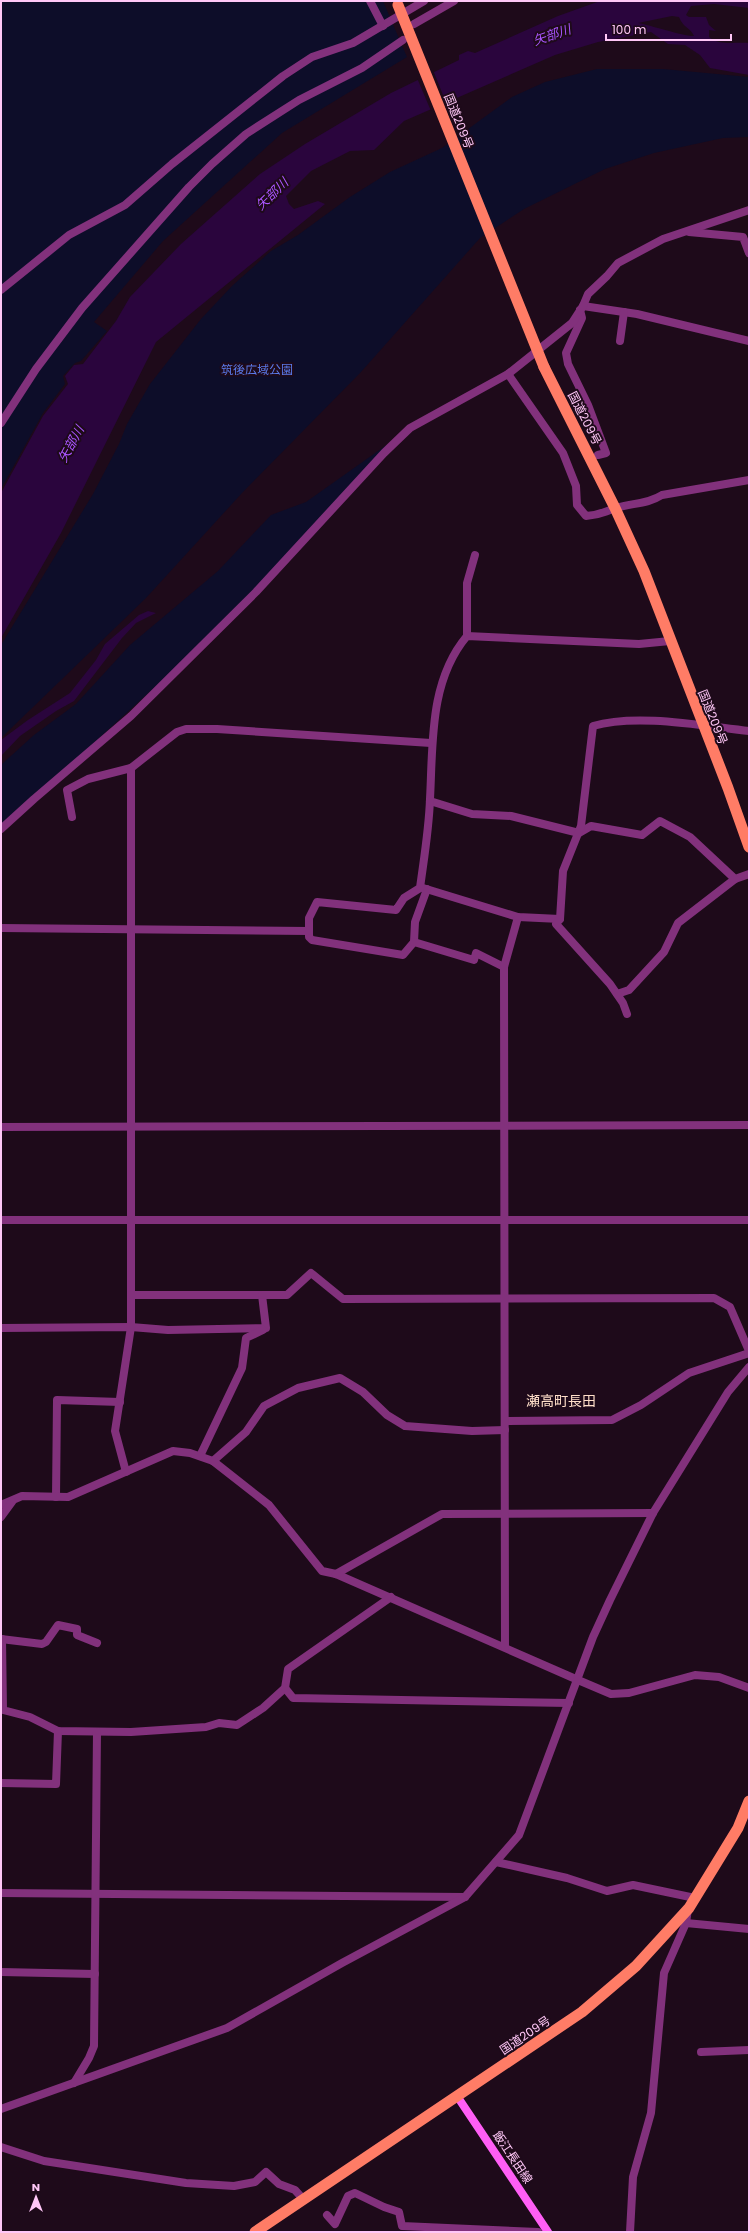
<svg xmlns="http://www.w3.org/2000/svg" width="750" height="2233" font-family="Poppins,'Noto Sans JP',sans-serif">
	<style>
		.green { fill: #0d0d29 }
		.water { fill: #2a053d; fill-rule: evenodd }
		.pier { fill: #1e0a1a }
		.lines { fill: none; stroke-linecap: round; stroke-linejoin: round }
		.minor { stroke: #82317c; stroke-width: 8 }
		.secondary { stroke: #ff5ef5; stroke-width: 8 }
		.trunk { stroke: #ff7c66; stroke-width: 11 }
		.trunk-bridge { stroke: #ff7c66; stroke-width: 11 }
		.labels { text-anchor: middle; dominant-baseline: central; stroke-width: 4; stroke-linejoin: round; paint-order: stroke }
		.street-label { font-size: 12px; fill: #ffc7f7; stroke: #1e0a1a }
		.park-label { font-size: 12px; fill: #5b7beb; stroke: #1e0a1a }
		.water-label { font-size: 13px; font-style: italic; fill: #a5f; stroke: #1e0a1a }
		.quarter-label { font-size: 14px; fill: #ffdfc9; stroke: #1e0a1a }
	</style>
	<rect width="100%" height="100%" fill="#1e0a1a"/>
	<g class="green">
		<polygon points="1,1 383,1 407,57 282,133 163,241 94,322 107,331 81,361 75,363 63,376 65,384 43,413 1,489"/>
		<polygon points="597,69 663,69 749,77 749,137 723,138 654,153 605,169 524,209 480,238 361,372 242,493 146,598 1,738 1,645 93,494 119,444 127,424 150,384 201,319 232,286 271,251 298,235 350,197 390,172 442,148 512,97 545,82"/>
		<polygon points="395,439 250,596 193,652 1,828 1,765 34,735 76,704 130,645 218,571 271,515 306,502"/>
	</g>
	<g class="water">
		<path d="M 600,1 L 749,1 L 749,8 L 714,4 L 691,6 L 686,15 L 689,17 L 706,17 L 709,25 L 716,31 L 709,30 L 709,37 C 720,46 735,42 749,43 L 749,75 L 710,68 L 700,55 L 685,45 L 668,44 L 651,32 L 598,42 L 555,55 L 404,121 L 374,150 L 350,151 L 311,171 L 286,196 L 289,204 L 294,209 L 318,201 L 325,204 L 156,342 L 61,533 L 1,638 L 1,493 L 43,416 L 68,384 L 65,376 L 74,365 L 83,364 L 116,321 L 130,297 L 181,244 L 260,174 L 305,144 L 391,93 L 459,60 L 459,55 L 468,51 L 475,53 L 558,16 ZM 672,16 L 679,17 C 683,28 690,27 694,36 C 686,37 650,25 638,23 Z"/>
		<polygon points="148,611 156,613 136,623 122,638 74,701 56,711 20,736 1,756 1,740 28,720 70,693 96,660 105,644 139,615"/>
	</g>
	<polygon class="pier" points="433,70 447,105 431,111 417,78"/>
	<g class="lines">
		<g class="minor">
			<polyline points="370,1 383,26"/>
			<polyline points="414,24 454,1"/>
			<polyline points="689,232 743,237 749,253"/>
			<polyline points="1,290 69,235 125,205 172,164 283,76 312,57 353,43 424,1"/>
			<polyline points="583,306 637,314 749,341"/>
			<polyline points="580,310 582,318 566,353 568,364 588,405 606,453 598,455"/>
			<polyline points="620,341 624,312"/>
			<path d="M 508,374 L 563,453 L 576,486 L 577,505 L 586,516 C 601,515 603,512 616,508 C 632,503 648,504 662,495 L 749,480"/>
			<polyline points="1,423 36,369 82,308 189,187 212,164 246,134 299,100 362,68 403,40"/>
			<polyline points="467,636 467,583 475,555"/>
			<polyline points="430,801 472,814 511,816 579,833 591,826 642,835 660,821 690,837 735,879 749,874"/>
			<polyline points="72,817 67,790 88,779 131,768"/>
			<polyline points="1,829 34,799 131,716 256,592 384,453 410,428 508,374 572,323 583,306 588,294 607,276 618,263 663,239 749,210"/>
			<polyline points="423,888 518,917 560,919"/>
			<polyline points="1,928 309,931 309,937 312,940 403,955 414,942 415,922 427,889"/>
			<path d="M 309,931 L 309,918 L 317,902 L 396,910 L 404,898 L 420,888 C 424,858 429,829 430,799 C 433,744 429,681 467,636 L 639,644 L 670,641"/>
			<polyline points="414,942 474,960 476,953 504,967"/>
			<polyline points="617,994 629,990 664,952 678,923 735,879"/>
			<path d="M 627,1014 L 623,1003 L 610,984 L 556,924 L 560,919 L 563,871 L 581,826 L 593,726 C 637,713 703,726 749,731"/>
			<polyline points="1,1127 749,1125"/>
			<polyline points="1,1220 749,1220"/>
			<polyline points="131,1295 262,1295"/>
			<polyline points="1,1328 131,1327 168,1330 266,1328 262,1295 287,1295 311,1273 343,1299 714,1298 730,1307 749,1351"/>
			<polyline points="505,1421 612,1420 641,1405 689,1373 749,1353"/>
			<polyline points="200,1456 242,1368 246,1338 263,1330"/>
			<polyline points="213,1461 246,1432 264,1406 298,1388 340,1378 363,1392 387,1415 405,1426 472,1431 505,1430"/>
			<polyline points="126,1472 115,1431 131,1327 131,768 177,732 186,729 217,729 431,743"/>
			<polyline points="56,1497 57,1400 120,1402"/>
			<polyline points="1,1505 22,1496 68,1497 173,1451 190,1453 213,1461 269,1505 322,1571 336,1574 578,1680 611,1694 629,1693 695,1675 719,1677 749,1688"/>
			<polyline points="1,1517 12,1502"/>
			<polyline points="336,1574 442,1514 653,1513"/>
			<polyline points="1,1639 42,1644 46,1642 58,1625 77,1629 77,1635 97,1643"/>
			<polyline points="2,1639 3,1710 30,1717 58,1731 131,1732 206,1727 219,1723 237,1725 263,1708 285,1688 288,1669 391,1597"/>
			<polyline points="505,1647 504,967 518,917"/>
			<polyline points="285,1688 293,1698 569,1703"/>
			<polyline points="1,1783 56,1784 58,1731"/>
			<polyline points="496,1862 567,1878 607,1891 633,1885 695,1898"/>
			<polyline points="1,1893 465,1897"/>
			<polyline points="686,1923 749,1929"/>
			<polyline points="1,1972 95,1974"/>
			<polyline points="701,2052 749,2050"/>
			<polyline points="74,2083 89,2058 94,2046 97,1732"/>
			<polyline points="1,2109 227,2028 342,1963 465,1897 519,1835 593,1637 610,1600 653,1513 728,1392 749,1367"/>
			<polyline points="1,2147 44,2161 186,2183 234,2186 255,2182 266,2172 279,2184 295,2190 303,2199"/>
			<polyline points="327,2215 335,2224 348,2196 355,2193 384,2207 399,2212 402,2226 538,2232"/>
			<polyline points="630,2232 633,2177 651,2113 664,1973 686,1923 688,1909"/>
		</g>
		<polyline class="secondary" points="457,2096 548,2232"/>
		<g class="trunk">
			<polyline points="544,367 615,508 644,571 728,788 749,847"/>
			<polyline points="255,2232 582,2012 636,1966 689,1908 738,1828 749,1801"/>
		</g>
		<polyline class="trunk-bridge" points="398,5 544,367"/>
	</g>
	<g class="labels">
		<g class="street-label">
			<text transform="translate(459 121) rotate(68)">国道209号</text>
			<text transform="translate(585 418) rotate(63)">国道209号</text>
			<text transform="translate(713 717) rotate(68)">国道209号</text>
			<text transform="translate(525 2035) rotate(-34)">国道209号</text>
			<text transform="translate(513 2157) rotate(56)">飯江長田線</text>
		</g>
		<g class="park-label">
			<text x="257" y="369">筑後広域公園</text>
		</g>
		<g class="water-label">
			<text transform="translate(552 35) rotate(-19)">矢部川</text>
			<text transform="translate(272 194) rotate(-44)">矢部川</text>
			<text transform="translate(71 444) rotate(-61)">矢部川</text>
		</g>
		<g class="quarter-label">
			<text x="561" y="1401">瀬高町長田</text>
		</g>
	</g>
	<rect width="750" height="2233" fill="none" stroke="#ffc7f7" stroke-width="4"/>
	<g transform="translate(36 2197)" stroke="#1e0a1a" stroke-width="3" paint-order="stroke">
	<path d="M0-3L7 15L0 10L-7 15Z" fill="#ffc7f7"/>
	<text y="-6" font-size="11" font-weight="bold" text-anchor="middle" fill="#ffc7f7">N</text>
	</g>
	<path d="M606 34v6h125v-6" fill="none" stroke="#ffc7f7" stroke-width="2"/>
	<text x="612" y="34" font-size="12" fill="#ffc7f7" stroke="#1e0a1a" stroke-width="3" paint-order="stroke">100 m</text>
</svg>
